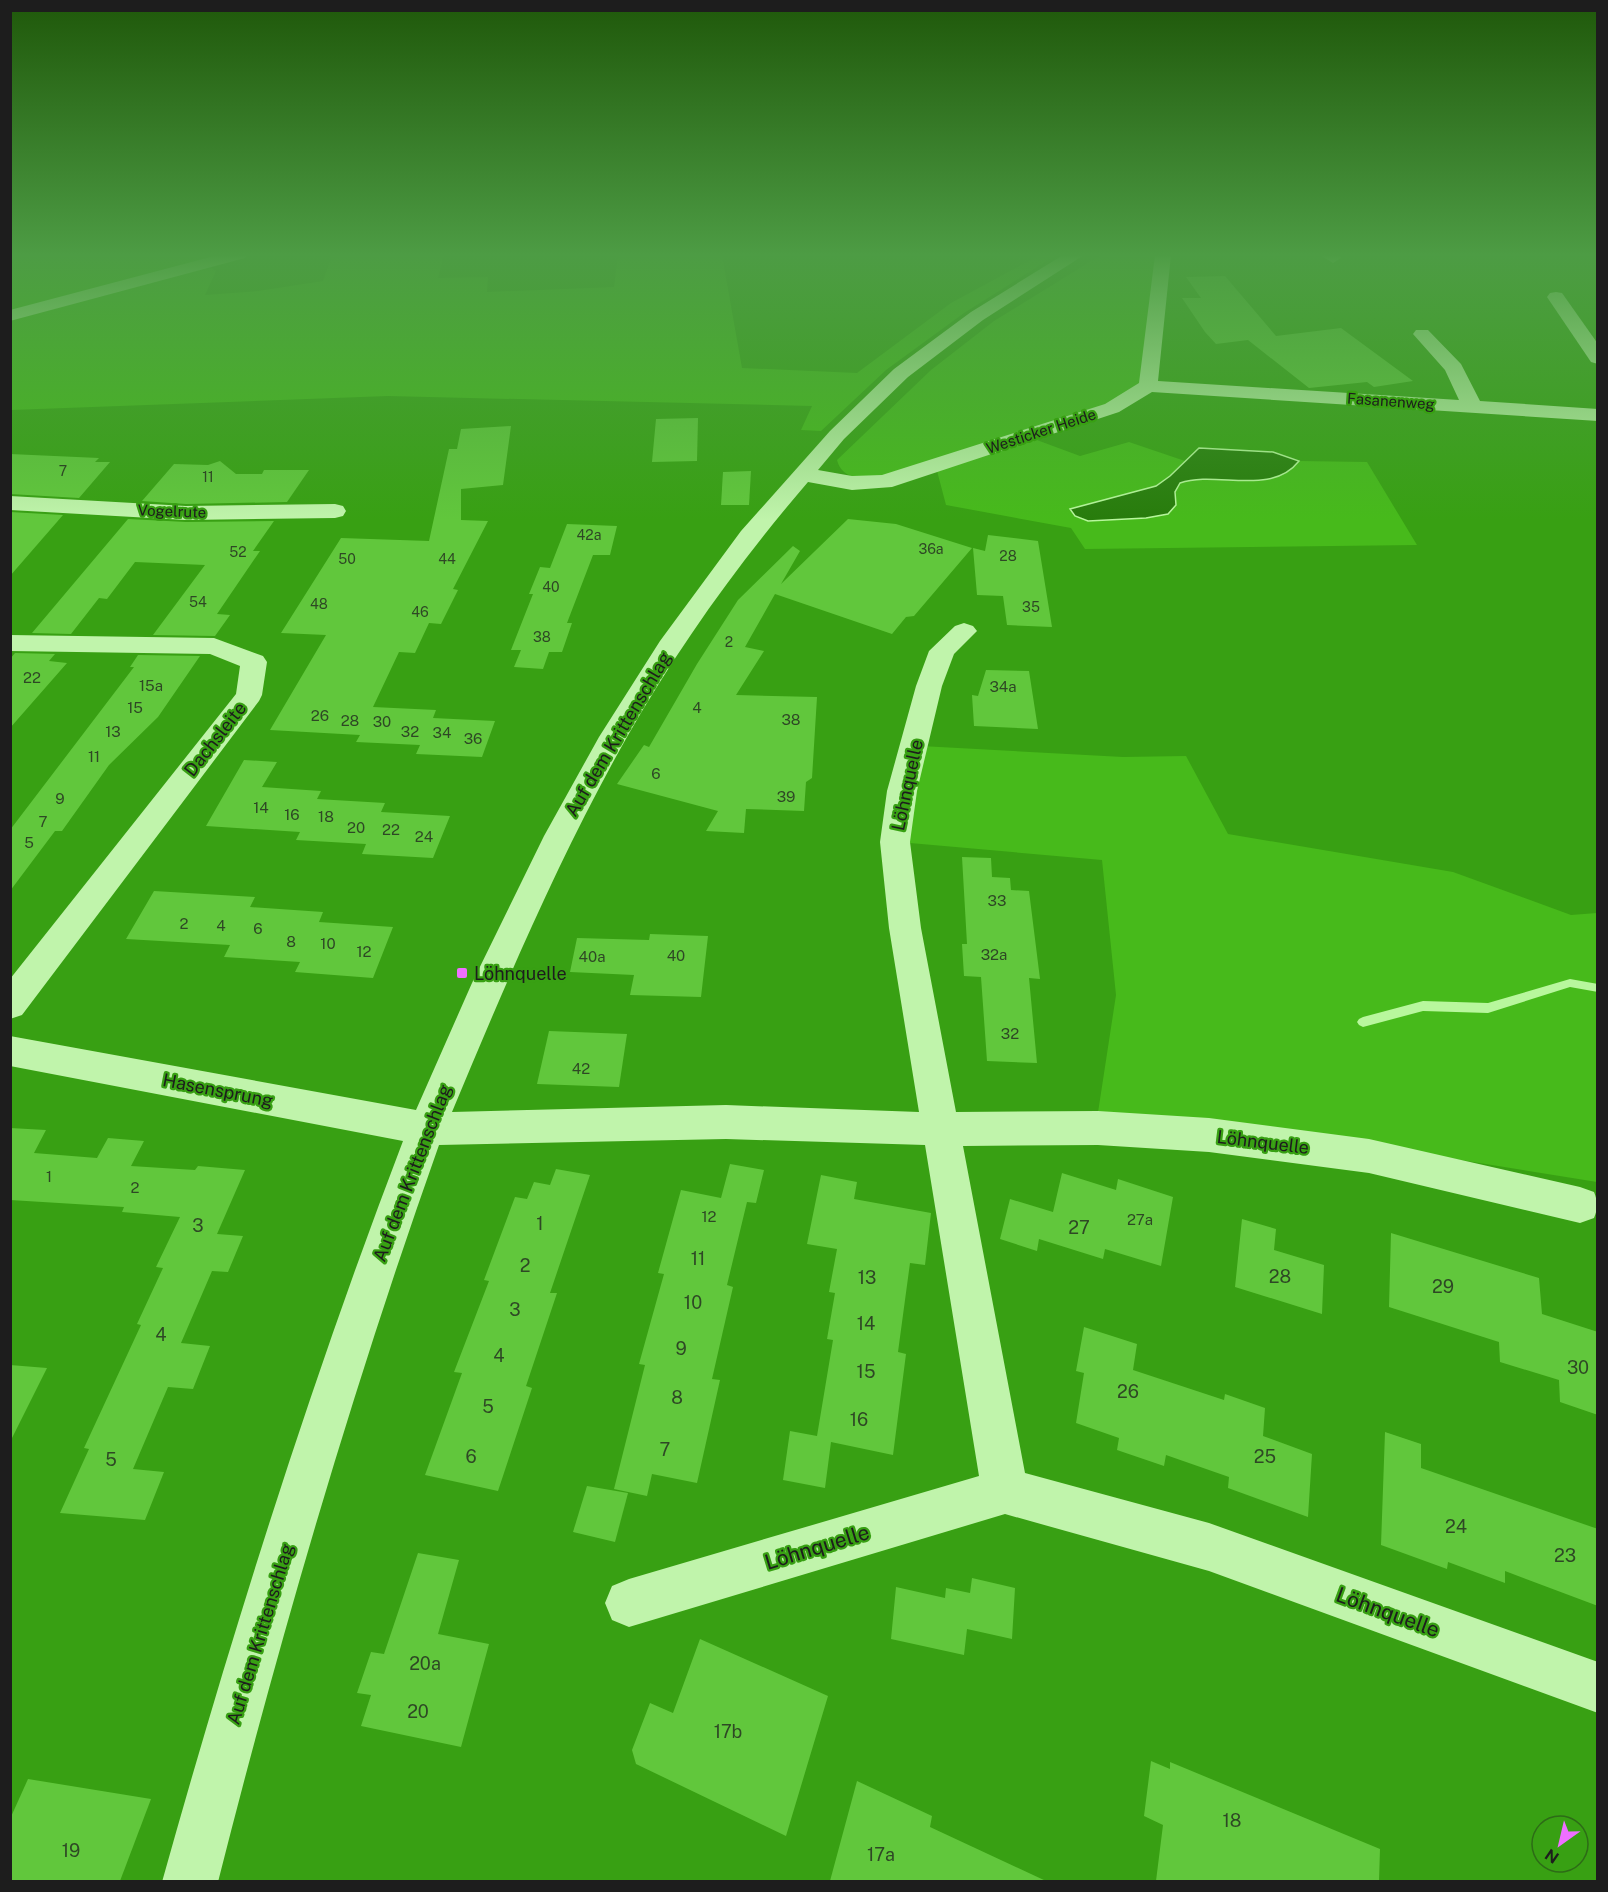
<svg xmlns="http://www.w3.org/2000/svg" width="1608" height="1892" font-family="'Public Sans',sans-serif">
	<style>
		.green { fill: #47ba1b }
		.water { fill: #287c0c; stroke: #b8f79d; stroke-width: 1.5 }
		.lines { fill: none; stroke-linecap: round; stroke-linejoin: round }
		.stream { fill: #b8f79d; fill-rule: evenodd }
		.building { fill: #61c73c }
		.minor { fill: #c0f4ab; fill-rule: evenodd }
		.poi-dot { fill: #ee6fff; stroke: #38a013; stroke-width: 2 }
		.labels { text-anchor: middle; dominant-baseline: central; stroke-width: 4.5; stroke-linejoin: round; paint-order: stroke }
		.far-number-label { font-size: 14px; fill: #2e4825 }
		.far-street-label { font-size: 15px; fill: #1d1d1d; stroke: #38a013 }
		.number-label { font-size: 15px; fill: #2e4825 }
		.street-label { font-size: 18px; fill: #1d1d1d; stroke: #38a013 }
		.poi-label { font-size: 18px; fill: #1d1d1d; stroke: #38a013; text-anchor: start }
		.near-number-label { font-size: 18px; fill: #2e4825 }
		.near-street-label { font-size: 21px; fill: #1d1d1d; stroke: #38a013 }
	</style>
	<rect width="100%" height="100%" fill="#38a013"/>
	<g class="green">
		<polygon points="11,255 225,255 11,312"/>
		<polygon points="332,255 444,255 438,278 488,277 487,292 614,287 618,255 722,255 742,368 857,373 951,303 1040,255 1056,255 964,313 886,370 821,431 801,430 812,406 388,396 11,410 10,321 209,266 216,271 205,295 258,291 323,281"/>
		<path d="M 1101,255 L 1160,255 L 1142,385 L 1108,406 L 873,480 C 856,477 842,478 837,460 L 931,370 L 994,321 Z"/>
		<path d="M 1026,436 L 1080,456 L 1129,442 L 1185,461 L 1170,476 L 1156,486 L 1075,516 L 1088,521 L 1146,518 L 1176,505 L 1175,492 L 1180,483 C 1216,470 1272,496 1299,461 L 1367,462 L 1417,545 L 1085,549 L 1071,528 L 946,505 L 936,467 Z"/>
		<polygon points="921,746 1123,757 1186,756 1228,834 1453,872 1571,915 1597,913 1597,1182 1374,1146 1097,1119 1116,995 1102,860 910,843 909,818"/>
	</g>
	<path class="water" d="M 1199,448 L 1273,452 L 1299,461 C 1271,497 1216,470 1180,483 L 1175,492 L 1176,505 L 1168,514 L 1146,518 L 1088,521 L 1075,516 L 1070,509 L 1156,486 L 1170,476 Z"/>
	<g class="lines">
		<polygon class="stream" points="1570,979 1598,984 1598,992 1570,987 1488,1013 1423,1011 1363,1027 1359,1025 1357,1022 1359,1019 1363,1017 1423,1001 1488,1003"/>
	</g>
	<g class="building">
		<polygon points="1225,276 1276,336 1341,328 1413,381 1374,387 1367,382 1309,388 1248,340 1216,344 1205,332 1182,298 1201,298 1186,277"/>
		<polygon points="698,418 697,461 652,462 656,419"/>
		<polygon points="511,426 503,485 461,489 461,520 488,521 453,589 458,590 441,624 429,623 415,653 399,652 373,707 436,710 433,718 495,721 482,757 416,754 420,745 356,742 360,735 270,730 326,635 281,633 341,538 429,541 449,449 457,449 461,429"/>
		<polygon points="10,454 99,458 95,462 110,462 79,498 10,494"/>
		<polygon points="220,461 236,474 262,474 264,470 309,470 287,502 186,504 142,501 174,464 208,465"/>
		<polygon points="751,471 749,505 721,505 723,472"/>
		<polygon points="10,512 63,515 10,576"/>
		<polygon points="128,519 186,522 274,521 253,551 260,551 217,614 230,615 215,636 153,635 205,565 135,562 107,599 99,598 71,634 32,633"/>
		<polygon points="848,519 896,524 972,548 914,616 906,617 892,634 775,594 745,647 764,651 736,695 817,697 812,778 806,782 804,811 746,809 744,833 706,831 718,811 617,784 644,745 649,747 697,664 738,600 793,546 800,551 781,584"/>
		<polygon points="567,524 617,526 610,555 593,555 567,623 572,623 562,652 549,652 543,669 514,667 521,650 511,650 533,594 529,594 540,567 550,568"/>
		<polygon points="988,535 1038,541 1052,627 1007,625 1003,596 977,595 973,548 985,551"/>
		<polygon points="15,653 55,654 49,661 67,663 10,728 10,659"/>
		<polygon points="138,655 200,656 158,717 109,765 62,831 55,831 10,891 10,830 134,667 130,667"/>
		<polygon points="986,670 1029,671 1038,729 974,726 972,695 978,696"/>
		<polygon points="244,760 277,762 262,787 321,791 317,799 385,803 381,812 450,816 433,858 362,854 366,844 296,840 300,832 206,826"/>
		<polygon points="962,857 991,858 992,877 1010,878 1011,890 1029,891 1040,979 1029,978 1037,1063 987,1061 981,977 964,976 962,944 967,944"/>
		<polygon points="154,891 255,897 250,907 323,912 319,922 393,927 373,978 295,972 300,962 224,957 230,945 126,939"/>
		<polygon points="650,934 708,936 701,997 630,995 634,975 570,972 577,938 649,940"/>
		<polygon points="549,1031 627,1034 619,1087 537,1084"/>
		<polygon points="10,1128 46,1130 34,1153 97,1158 108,1138 144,1141 131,1166 195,1170 198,1166 245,1170 217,1234 243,1236 228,1272 212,1271 181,1343 210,1346 193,1389 168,1387 133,1469 164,1472 145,1520 60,1513 89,1449 84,1448 141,1325 137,1324 163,1268 156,1267 180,1217 122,1212 124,1207 10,1200"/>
		<polygon points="730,1164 764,1170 756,1203 747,1202 727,1285 733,1287 712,1379 720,1380 697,1483 652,1474 647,1496 614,1489 645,1365 639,1364 664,1274 658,1273 681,1190 721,1198"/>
		<polygon points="556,1169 590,1175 550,1293 557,1293 526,1386 532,1388 498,1491 425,1475 462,1373 454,1372 489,1281 484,1280 515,1197 527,1199 534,1182 550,1185"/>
		<polygon points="1062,1173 1116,1190 1118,1179 1173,1197 1161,1266 1105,1249 1103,1259 1039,1239 1037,1251 1000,1239 1010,1199 1053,1212"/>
		<polygon points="821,1175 857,1182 854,1199 931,1213 925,1265 910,1263 898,1352 906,1354 893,1455 831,1442 825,1488 783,1480 790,1431 817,1436 833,1340 827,1339 835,1293 829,1292 837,1249 807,1244"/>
		<polygon points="1242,1219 1276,1229 1274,1250 1324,1265 1322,1314 1235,1287"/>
		<polygon points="1391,1233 1539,1278 1542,1314 1598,1332 1598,1415 1560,1402 1559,1380 1500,1362 1499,1342 1389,1307"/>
		<polygon points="1084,1327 1137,1344 1133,1370 1224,1400 1225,1394 1265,1408 1263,1436 1312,1454 1308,1517 1228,1488 1229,1477 1166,1455 1164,1466 1117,1450 1119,1438 1076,1423 1084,1373 1076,1371"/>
		<polygon points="10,1365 47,1368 10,1442"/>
		<polygon points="1385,1432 1421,1444 1421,1468 1598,1529 1598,1606 1505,1571 1505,1583 1448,1562 1447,1569 1381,1545"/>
		<polygon points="587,1486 628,1493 615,1542 573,1532"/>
		<polygon points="418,1553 459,1560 438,1634 489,1644 461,1747 361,1726 371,1695 357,1693 371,1652 384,1654"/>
		<polygon points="972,1578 1015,1588 1012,1639 967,1629 964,1655 891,1639 896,1587 945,1598 946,1588 970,1593"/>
		<polygon points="700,1639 828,1696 786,1836 636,1764 632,1750 650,1703 673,1713"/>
		<polygon points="1151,1761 1170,1769 1170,1762 1380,1849 1379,1881 1156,1881 1163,1825 1144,1816"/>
		<polygon points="28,1779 151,1799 120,1881 10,1881 10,1819"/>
		<polygon points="857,1781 932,1816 930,1827 1046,1881 830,1881"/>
	</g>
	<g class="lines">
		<g class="minor">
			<polygon points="218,255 247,255 245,258 10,321 10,310"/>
			<path d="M 1063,255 L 1084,255 L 983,320 L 908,377 L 844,439 L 818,470 L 852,476 L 882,475 L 1105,404 L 1139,383 L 1155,255 L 1171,255 L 1158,381 L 1459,400 L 1445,370 L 1413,334 L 1416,330 L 1428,330 L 1461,364 L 1480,401 L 1598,409 L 1598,421 L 1152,392 L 1119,412 L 892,487 L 852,490 L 808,482 C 740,561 679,646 627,737 C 559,857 505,985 452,1112 L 726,1105 L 919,1112 L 889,928 L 880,842 L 887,791 L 916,686 L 929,651 L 955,626 L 964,623 L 973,626 L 977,631 L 954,654 L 942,686 L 917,791 L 910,842 L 921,928 L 956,1112 L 1098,1111 L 1209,1118 L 1369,1139 L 1580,1187 L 1594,1192 C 1598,1202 1598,1208 1594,1218 L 1580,1223 L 1369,1173 L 1209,1152 L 1098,1145 L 963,1146 L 1025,1473 L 1209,1523 L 1598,1662 L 1598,1713 L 1209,1571 L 1005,1514 L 629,1627 L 612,1620 L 605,1603 L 612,1586 L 629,1579 L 979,1476 L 925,1145 L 726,1139 L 439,1145 C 353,1387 281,1633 218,1882 L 162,1882 C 232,1632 310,1384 403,1141 L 10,1066 L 10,1036 L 416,1110 L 472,983 L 544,836 L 599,737 L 660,641 L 741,531 L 830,431 L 894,369 L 971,312 Z"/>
			<polygon points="1320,255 1339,255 1341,258 1333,263"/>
			<polygon points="1556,292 1562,293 1598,344 1598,364 1591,362 1547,297 1550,293"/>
			<polygon points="10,496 186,506 335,504 343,506 346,511 343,516 335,518 186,520 10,510"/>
			<polygon points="10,635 214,638 263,656 267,662 262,695 259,701 22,1015 10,1019 10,979 236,694 240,666 210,654 10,651"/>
		</g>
	</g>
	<linearGradient id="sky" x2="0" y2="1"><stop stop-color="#1f580a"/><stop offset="0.49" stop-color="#4d9c44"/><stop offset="1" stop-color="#4d9c44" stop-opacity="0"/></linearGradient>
	<rect width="1608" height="520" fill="url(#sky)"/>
	<rect class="poi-dot" x="456" y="967" width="12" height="12" rx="3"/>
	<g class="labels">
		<g class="far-number-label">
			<text x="63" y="471">7</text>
			<text x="208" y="477">11</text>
			<text x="589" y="535">42a</text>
			<text x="931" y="549">36a</text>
			<text x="238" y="552">52</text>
			<text x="1008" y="556">28</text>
			<text x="347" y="559">50</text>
			<text x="447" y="559">44</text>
			<text x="551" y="587">40</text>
			<text x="198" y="602">54</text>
			<text x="319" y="604">48</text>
			<text x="1031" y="607">35</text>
			<text x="420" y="612">46</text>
			<text x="542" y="637">38</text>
			<text x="729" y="642">2</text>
		</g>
		<g class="far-street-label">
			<text transform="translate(1391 401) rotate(4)">Fasanenweg</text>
			<text transform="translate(1041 431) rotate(-18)">Westicker Heide</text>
			<text transform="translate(172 511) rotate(2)">Vogelrute</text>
		</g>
		<g class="number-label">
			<text x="32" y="677">22</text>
			<text x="151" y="685">15a</text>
			<text x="1003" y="686">34a</text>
			<text x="135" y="707">15</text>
			<text x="697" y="707">4</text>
			<text x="320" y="715">26</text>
			<text x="791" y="719">38</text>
			<text x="350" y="720">28</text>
			<text x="382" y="721">30</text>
			<text x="113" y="731">13</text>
			<text x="410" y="731">32</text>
			<text x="442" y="732">34</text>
			<text x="473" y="738">36</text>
			<text x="94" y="756">11</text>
			<text x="656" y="773">6</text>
			<text x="786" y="796">39</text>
			<text x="60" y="798">9</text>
			<text x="261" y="807">14</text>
			<text x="292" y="814">16</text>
			<text x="326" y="816">18</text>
			<text x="43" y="821">7</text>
			<text x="356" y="827">20</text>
			<text x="391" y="829">22</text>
			<text x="424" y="836">24</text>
			<text x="29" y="842">5</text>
			<text x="997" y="900">33</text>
			<text x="184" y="923">2</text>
			<text x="221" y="925">4</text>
			<text x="258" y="928">6</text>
			<text x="291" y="941">8</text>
			<text x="328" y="943">10</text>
			<text x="364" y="951">12</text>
			<text x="994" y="954">32a</text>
			<text x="676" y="955">40</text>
			<text x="592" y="956">40a</text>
			<text x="1010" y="1033">32</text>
			<text x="581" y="1068">42</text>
			<text x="49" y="1176">1</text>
			<text x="135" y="1187">2</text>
			<text x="709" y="1216">12</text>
			<text x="1140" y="1219">27a</text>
		</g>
		<g class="street-label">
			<text transform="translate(618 734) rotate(-59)">Auf dem Krittenschlag</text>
			<text transform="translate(215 739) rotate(-52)">Dachsleite</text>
			<text transform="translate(907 785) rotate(-78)">Löhnquelle</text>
			<text transform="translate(218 1090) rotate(11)">Hasensprung</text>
			<text transform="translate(1263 1142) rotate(7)">Löhnquelle</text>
			<text transform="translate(412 1173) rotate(-69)">Auf dem Krittenschlag</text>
			<text transform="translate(260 1634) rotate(-73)">Auf dem Krittenschlag</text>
		</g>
		<g class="poi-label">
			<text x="474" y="973">Löhnquelle</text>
		</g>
		<g class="near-number-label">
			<text x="540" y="1223">1</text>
			<text x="198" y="1225">3</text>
			<text x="1079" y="1227">27</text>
			<text x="698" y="1258">11</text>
			<text x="525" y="1265">2</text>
			<text x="1280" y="1276">28</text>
			<text x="867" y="1277">13</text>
			<text x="1443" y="1286">29</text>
			<text x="693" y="1302">10</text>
			<text x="515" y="1309">3</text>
			<text x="866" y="1323">14</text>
			<text x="161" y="1334">4</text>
			<text x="681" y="1348">9</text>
			<text x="499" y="1355">4</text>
			<text x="1578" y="1367">30</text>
			<text x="866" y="1371">15</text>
			<text x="1128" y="1391">26</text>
			<text x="677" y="1397">8</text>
			<text x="488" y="1406">5</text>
			<text x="859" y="1419">16</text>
			<text x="665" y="1449">7</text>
			<text x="471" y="1456">6</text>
			<text x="1265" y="1456">25</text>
			<text x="111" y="1459">5</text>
			<text x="1456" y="1526">24</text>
			<text x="1565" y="1555">23</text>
			<text x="425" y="1663">20a</text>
			<text x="418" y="1711">20</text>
			<text x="728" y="1731">17b</text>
			<text x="1232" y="1820">18</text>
			<text x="71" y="1850">19</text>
			<text x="881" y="1854">17a</text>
		</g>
		<g class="near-street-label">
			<text transform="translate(817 1547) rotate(-17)">Löhnquelle</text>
			<text transform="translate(1388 1612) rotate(20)">Löhnquelle</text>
		</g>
	</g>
	<rect width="1608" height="1892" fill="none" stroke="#1d1d1d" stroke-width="24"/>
	<g transform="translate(1560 1844) rotate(214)"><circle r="28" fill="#38a013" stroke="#2d6c17" stroke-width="1.5"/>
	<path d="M0-4.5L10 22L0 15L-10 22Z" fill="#ee6fff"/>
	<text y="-9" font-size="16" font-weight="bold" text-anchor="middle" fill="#1d1d1d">N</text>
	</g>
</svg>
